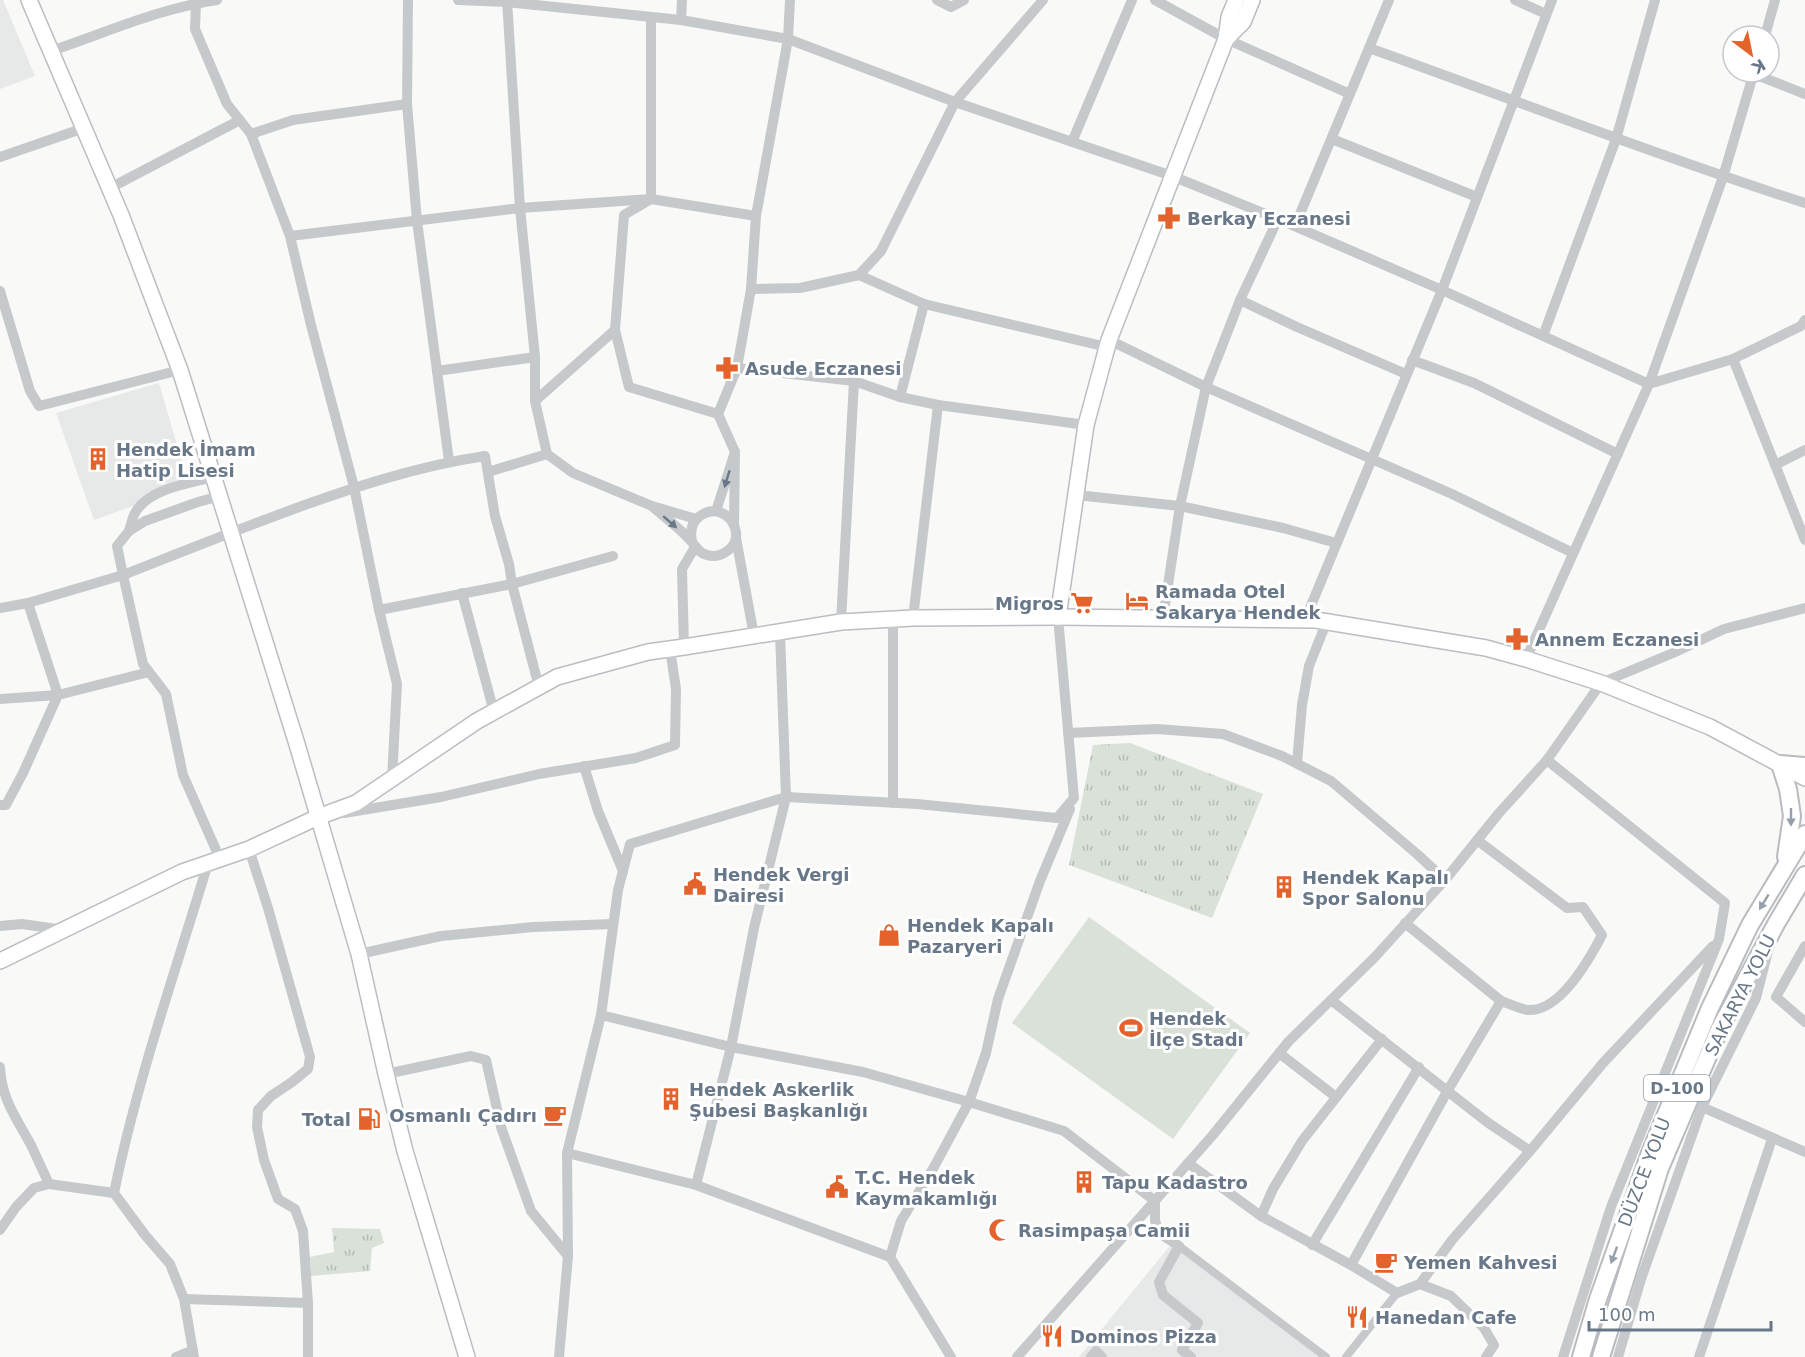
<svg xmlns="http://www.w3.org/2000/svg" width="1805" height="1357" font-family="'DejaVu Sans',sans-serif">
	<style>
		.built { fill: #e7e8e8 }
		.grass { fill: url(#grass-tufts) }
		.pitch { fill: #dae1d8 }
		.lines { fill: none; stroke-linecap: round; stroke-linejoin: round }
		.secondary-casing { stroke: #b9bec3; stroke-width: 18 }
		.trunk-casing { stroke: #b8bbbf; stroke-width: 20 }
		.pedestrian { stroke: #c5c9cc; stroke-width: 8 }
		.minor { stroke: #c5c9cc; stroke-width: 10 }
		.secondary { stroke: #fff; stroke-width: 15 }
		.trunk { stroke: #fff; stroke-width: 16 }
		.oneway { fill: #687888 }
		.oneway2 { fill: #95a0ac }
		.labels { text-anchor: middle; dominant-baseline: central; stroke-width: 6; stroke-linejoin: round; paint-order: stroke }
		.shield { fill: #fff; stroke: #95a0ac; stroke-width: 1.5 }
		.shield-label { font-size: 16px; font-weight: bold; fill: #687888 }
		.poi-label { font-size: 18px; font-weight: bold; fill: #687888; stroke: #fff; text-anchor: start }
		.street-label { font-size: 18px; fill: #687888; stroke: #fff }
	</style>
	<defs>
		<pattern id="grass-tufts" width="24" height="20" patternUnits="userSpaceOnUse" patternTransform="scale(1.5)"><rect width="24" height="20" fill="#dae1d8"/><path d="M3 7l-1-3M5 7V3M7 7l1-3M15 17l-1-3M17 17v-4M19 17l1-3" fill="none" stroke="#b5bbb5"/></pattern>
	</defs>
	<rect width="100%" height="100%" fill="#f9f9f7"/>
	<g class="built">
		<polygon points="0,0 3,0 35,76 0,89"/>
		<polygon points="159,383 189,486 94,520 56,413"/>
		<polygon points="1173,1242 1326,1357 1079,1357"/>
	</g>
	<g class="grass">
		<polygon points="1130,743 1263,794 1212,918 1069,865 1093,745"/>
		<polygon points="332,1228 380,1229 384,1243 372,1248 370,1271 311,1276 310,1257 334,1252"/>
	</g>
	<polygon class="pitch" points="1089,917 1250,1033 1173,1139 1012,1023"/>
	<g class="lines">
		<g class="secondary-casing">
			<g id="secondary">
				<polyline points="29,0 121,215 180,370 296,741 359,954 386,1074 405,1151 467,1357"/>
				<polyline points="1226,39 1243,22 1252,0"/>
				<polyline points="1058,617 1086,425 1109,340 1226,39 1229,17 1236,0"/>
				<polyline points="0,961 182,872 249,849 318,817 356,803 477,721 557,677 648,652 684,647 841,622 913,618 1058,617 1316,620 1486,648 1526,659 1601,683 1710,727 1805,778"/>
			</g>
		</g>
		<g class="trunk-casing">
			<g id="trunk">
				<polyline points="1786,857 1792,816 1788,789 1780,764 1805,766"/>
				<polyline points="1581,1357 1598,1299 1650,1153 1710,1008 1750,925 1805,834"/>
				<polyline points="1601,1357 1660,1168 1720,1028 1776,924 1805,875"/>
			</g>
		</g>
		<g class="pedestrian">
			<polyline points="1179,1246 1326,1357"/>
			<polyline points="1346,1357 1397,1293"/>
		</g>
		<g class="minor">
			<polyline points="408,0 407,104 417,221 449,461"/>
			<polyline points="458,0 507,2 681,20 682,0"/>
			<polyline points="507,0 520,208 651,199 756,216"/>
			<polyline points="937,0 951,7 964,0"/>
			<polyline points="1155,0 1226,39 1350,94"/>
			<polyline points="1515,0 1546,14"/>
			<polyline points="196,3 195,29 227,104 251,134 290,236 311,325 354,487 379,610 397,684 392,779"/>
			<polyline points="681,20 788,39 790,0"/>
			<polyline points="1765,36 1775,0"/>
			<path d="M 1369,48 C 1515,100 1658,156 1805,203"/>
			<path d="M 51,51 C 105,33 160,8 217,0"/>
			<polyline points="1754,74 1805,94"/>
			<polyline points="251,134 293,120 407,104"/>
			<polyline points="1332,139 1477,197"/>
			<polyline points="1072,142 1132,0"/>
			<polyline points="0,157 84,128"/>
			<polyline points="110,188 240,120"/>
			<polyline points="1295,226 1389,0"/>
			<polyline points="290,236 520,208 535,357 535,401 547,454"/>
			<polyline points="859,275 881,251 955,102 1043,0"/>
			<polyline points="751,289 800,288 859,275 924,304"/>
			<polyline points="0,291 30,391 39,406 180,370"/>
			<polyline points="1240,300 1297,327 1406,374"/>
			<polyline points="615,330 629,387 718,414"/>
			<polyline points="1543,336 1616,139 1655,0"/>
			<polyline points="1109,340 1206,387 1452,494 1573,553"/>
			<polyline points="1733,359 1805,540"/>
			<polyline points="1412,360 1474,383 1618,454"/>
			<polyline points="737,368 854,381"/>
			<polyline points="437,371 535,357"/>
			<polyline points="900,397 924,304 1107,347"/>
			<polyline points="535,401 615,330 624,215 651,199 651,17"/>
			<polyline points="735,452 718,414 737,368 751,289 756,216 788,39 955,102 1172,176 1278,219 1442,290 1649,384 1733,359 1801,326 1805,320"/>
			<polyline points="1775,465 1805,450"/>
			<polyline points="488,472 547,454 573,473 652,506"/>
			<polyline points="1076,495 1180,506 1283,528 1336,543"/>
			<polyline points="716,511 735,452 734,523"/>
			<path d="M 129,531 C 131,525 132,518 135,513 C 148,489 189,483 214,477"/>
			<polyline points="736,538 754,636"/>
			<path d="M 692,541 C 690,531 691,522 700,516 C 726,497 752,539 724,553 C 719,556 713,557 707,555 C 698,553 696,546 690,540 C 679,527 664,517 652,506 L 696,519"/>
			<polyline points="462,593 494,712"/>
			<polyline points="0,608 28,603 123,575 117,546 129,531 145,521 198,502 220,496"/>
			<polyline points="379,610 512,584 613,556"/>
			<polyline points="913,618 938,405"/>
			<polyline points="1163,618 1180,506 1206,387 1240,300 1278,219"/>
			<polyline points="893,619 893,803"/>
			<polyline points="1305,620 1442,290 1552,0"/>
			<polyline points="841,622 854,381 900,397 938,405 1086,425"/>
			<polyline points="684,647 682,569 695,547"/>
			<polyline points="1526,659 1649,384 1723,177 1754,72"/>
			<polyline points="0,699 58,695 28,603"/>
			<polyline points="1068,733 1157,729 1223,734 1282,756 1331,781 1417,854 1445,880"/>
			<polyline points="1547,760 1725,903 1719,939 1611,1207 1563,1357"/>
			<polyline points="1297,763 1302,705 1309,666 1327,621"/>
			<polyline points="584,766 598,811 623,871"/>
			<polyline points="0,805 6,805 23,773 58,695 149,672"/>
			<polyline points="344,813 441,797 539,774 636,758 675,745 676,689 670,649"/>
			<path d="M 1477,840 L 1567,908 L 1583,907 L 1602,935 C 1589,960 1560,1012 1528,1010 C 1520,1009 1510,1004 1501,1001 L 1448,1090 L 1351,1265 L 1397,1293 L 1420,1284 L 1451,1296 L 1484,1328 L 1494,1345 L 1486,1357"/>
			<polyline points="249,849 268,908 310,1057 308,1069 292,1082 271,1096 258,1110 257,1127 264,1160 278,1199 295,1209 303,1231 308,1303 308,1357"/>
			<path d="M 220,859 L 183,775 L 166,694 L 143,664 L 123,575 C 179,553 234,531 291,510 C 354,487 418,466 485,456 L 495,516 L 509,564 L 512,584 L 539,687"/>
			<polyline points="1405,923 1501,1001"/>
			<polyline points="0,926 22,924 64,930"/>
			<polyline points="1805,946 1776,997 1805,1022"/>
			<polyline points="359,954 441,936 533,927 613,924"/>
			<polyline points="1331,1000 1487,1122 1530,1151 1603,1063 1713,946"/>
			<polyline points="601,1015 731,1047 863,1072 969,1102 986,1053 998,999 1040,881 1070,809"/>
			<polyline points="1279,1053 1336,1097"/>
			<path d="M 0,1067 C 2,1101 16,1117 31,1145 C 37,1158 43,1171 49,1184 L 114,1193"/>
			<polyline points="386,1074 471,1056 486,1060 501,1127 531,1211 568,1256"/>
			<polyline points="1702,1107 1805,1152"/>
			<polyline points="567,1153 696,1185 731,1047 754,928 786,797 780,633"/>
			<polyline points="1188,1163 1261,1216 1351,1265"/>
			<polyline points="696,1185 890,1257 951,1357"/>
			<polyline points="1261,1216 1273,1189 1302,1141 1382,1039"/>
			<polyline points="0,1230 16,1207 34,1188 49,1184"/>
			<polyline points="1312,1245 1419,1067"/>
			<polyline points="890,1257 901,1221 934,1167 969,1102 1064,1131 1155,1201 1155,1220 1158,1232 1179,1246 1159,1282 1163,1295 1198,1323 1182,1350 1191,1357"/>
			<polyline points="1420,1284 1452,1240 1530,1151"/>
			<polyline points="184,1299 308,1303"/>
			<polyline points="176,1357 193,1350"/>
			<path d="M 194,1357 L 184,1299 L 170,1264 L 145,1235 L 114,1193 C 137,1080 175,973 208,863"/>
			<polyline points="559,1357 568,1256 567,1153 601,1015 618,890 630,844 786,797 917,804 1057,818 1074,798 1058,617"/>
			<polyline points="1017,1357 1212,1136 1289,1041 1374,958 1445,880 1499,813 1547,760 1601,683 1673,653 1724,629 1805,608"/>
			<polyline points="1091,1357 1096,1351 1102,1357"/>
			<polyline points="1618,1357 1641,1279 1702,1107 1756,998 1769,947"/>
			<polyline points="1699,1357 1772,1139"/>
		</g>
		<use href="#secondary" class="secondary"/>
		<use href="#trunk" class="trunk"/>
	</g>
	<defs><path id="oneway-solid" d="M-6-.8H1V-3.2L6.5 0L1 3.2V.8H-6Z" transform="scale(1.5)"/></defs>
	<g class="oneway">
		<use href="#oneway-solid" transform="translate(727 479) rotate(107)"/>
		<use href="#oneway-solid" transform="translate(670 522) rotate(41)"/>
	</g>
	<g class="oneway2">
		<use href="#oneway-solid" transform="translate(1791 817) rotate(90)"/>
		<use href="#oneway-solid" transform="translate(1764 902) rotate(121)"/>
		<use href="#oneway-solid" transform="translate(1614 1255) rotate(110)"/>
	</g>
	<defs>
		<g id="pharmacy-bare" transform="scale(1.8)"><path d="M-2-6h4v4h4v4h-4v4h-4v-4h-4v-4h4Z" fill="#e4632c" stroke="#fff" stroke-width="2.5" paint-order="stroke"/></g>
		<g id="building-bare" transform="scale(1.8)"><path d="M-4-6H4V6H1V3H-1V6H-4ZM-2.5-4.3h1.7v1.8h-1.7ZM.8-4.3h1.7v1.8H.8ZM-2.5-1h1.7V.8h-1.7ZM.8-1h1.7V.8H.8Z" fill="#e4632c" stroke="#fff" stroke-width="2.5" paint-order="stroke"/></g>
		<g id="hotel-bare" transform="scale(1.8)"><path d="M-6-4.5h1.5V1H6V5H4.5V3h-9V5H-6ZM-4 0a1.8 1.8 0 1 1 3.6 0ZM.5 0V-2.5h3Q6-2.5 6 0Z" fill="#e4632c" stroke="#fff" stroke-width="2.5" paint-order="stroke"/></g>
		<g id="supermarket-bare" transform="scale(1.8)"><path d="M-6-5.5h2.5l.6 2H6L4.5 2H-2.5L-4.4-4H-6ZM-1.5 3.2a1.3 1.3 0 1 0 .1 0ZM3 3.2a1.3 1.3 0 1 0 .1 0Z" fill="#e4632c" stroke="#fff" stroke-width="2.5" paint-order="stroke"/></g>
		<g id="civic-bare" transform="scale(1.8)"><path d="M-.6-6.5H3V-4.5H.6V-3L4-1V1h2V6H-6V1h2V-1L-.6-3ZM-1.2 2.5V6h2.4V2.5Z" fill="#e4632c" stroke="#fff" stroke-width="2.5" paint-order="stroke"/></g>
		<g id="shop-bare" transform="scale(1.8)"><path d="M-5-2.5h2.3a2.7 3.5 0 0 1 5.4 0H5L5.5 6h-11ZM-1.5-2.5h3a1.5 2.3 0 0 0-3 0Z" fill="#e4632c" stroke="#fff" stroke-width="2.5" paint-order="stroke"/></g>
		<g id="stadium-bare" transform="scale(1.8)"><path d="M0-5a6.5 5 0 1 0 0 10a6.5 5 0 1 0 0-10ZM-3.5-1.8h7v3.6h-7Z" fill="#e4632c" stroke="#fff" stroke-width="2.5" paint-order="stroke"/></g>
		<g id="cafe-bare" transform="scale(1.8)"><path d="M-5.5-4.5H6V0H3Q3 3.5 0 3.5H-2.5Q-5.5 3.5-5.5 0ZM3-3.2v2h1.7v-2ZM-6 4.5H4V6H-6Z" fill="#e4632c" stroke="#fff" stroke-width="2.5" paint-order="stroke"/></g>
		<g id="fuel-bare" transform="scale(1.8)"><path d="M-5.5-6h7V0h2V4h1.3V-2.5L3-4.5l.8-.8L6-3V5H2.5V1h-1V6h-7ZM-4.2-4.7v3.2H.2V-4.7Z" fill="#e4632c" stroke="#fff" stroke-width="2.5" paint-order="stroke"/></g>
		<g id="mosque-bare" transform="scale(1.8)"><path d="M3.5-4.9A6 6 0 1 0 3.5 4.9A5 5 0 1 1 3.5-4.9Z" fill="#e4632c" stroke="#fff" stroke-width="2.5" paint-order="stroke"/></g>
		<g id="restaurant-bare" transform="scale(1.8)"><path d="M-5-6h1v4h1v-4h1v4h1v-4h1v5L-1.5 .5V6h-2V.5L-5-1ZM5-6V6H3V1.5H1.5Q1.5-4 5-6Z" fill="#e4632c" stroke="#fff" stroke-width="2.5" paint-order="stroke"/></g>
	</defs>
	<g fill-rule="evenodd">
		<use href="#pharmacy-bare" x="1169" y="218"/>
		<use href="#pharmacy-bare" x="727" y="368"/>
		<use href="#building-bare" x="98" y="459"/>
		<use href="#hotel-bare" x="1137" y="601"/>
		<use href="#supermarket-bare" x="1082" y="603"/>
		<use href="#pharmacy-bare" x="1517" y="639"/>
		<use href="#civic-bare" x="695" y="884"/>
		<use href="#building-bare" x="1284" y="887"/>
		<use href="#shop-bare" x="889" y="935"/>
		<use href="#stadium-bare" x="1131" y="1028"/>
		<use href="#building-bare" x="671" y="1099"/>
		<use href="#cafe-bare" x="555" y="1115"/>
		<use href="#fuel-bare" x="369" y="1119"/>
		<use href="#building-bare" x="1084" y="1182"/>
		<use href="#civic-bare" x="837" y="1187"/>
		<use href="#mosque-bare" x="1000" y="1230"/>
		<use href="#cafe-bare" x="1386" y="1262"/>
		<use href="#restaurant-bare" x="1357" y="1317"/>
		<use href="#restaurant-bare" x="1052" y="1336"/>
	</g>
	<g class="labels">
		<rect class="shield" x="1644" y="1075" width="66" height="26" rx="4.5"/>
		<g class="shield-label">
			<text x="1677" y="1088">D-100</text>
		</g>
		<g class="poi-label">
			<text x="1187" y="218">Berkay Eczanesi</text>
			<text x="745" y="368">Asude Eczanesi</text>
			<text x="116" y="449">Hendek İmam<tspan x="116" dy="21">Hatip Lisesi</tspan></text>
			<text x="1155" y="591">Ramada Otel<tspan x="1155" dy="21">Sakarya Hendek</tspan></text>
			<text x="1064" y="603" text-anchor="end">Migros</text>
			<text x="1535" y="639">Annem Eczanesi</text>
			<text x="713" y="874">Hendek Vergi<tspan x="713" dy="21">Dairesi</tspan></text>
			<text x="1302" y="877">Hendek Kapalı<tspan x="1302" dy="21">Spor Salonu</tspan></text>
			<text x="907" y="925">Hendek Kapalı<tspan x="907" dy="21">Pazaryeri</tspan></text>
			<text x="1149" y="1018">Hendek<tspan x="1149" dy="21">İlçe Stadı</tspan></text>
			<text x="689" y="1089">Hendek Askerlik<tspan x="689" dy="21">Şubesi Başkanlığı</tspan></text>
			<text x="537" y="1115" text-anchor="end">Osmanlı Çadırı</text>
			<text x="351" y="1119" text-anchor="end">Total</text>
			<text x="855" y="1177">T.C. Hendek<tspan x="855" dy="21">Kaymakamlığı</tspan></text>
			<text x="1102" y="1182">Tapu Kadastro</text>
			<text x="1018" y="1230">Rasimpaşa Camii</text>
			<text x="1404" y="1262">Yemen Kahvesi</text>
			<text x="1375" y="1317">Hanedan Cafe</text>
			<text x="1070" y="1336">Dominos Pizza</text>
		</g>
		<g class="street-label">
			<text transform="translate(1740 995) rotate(-63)">SAKARYA YOLU</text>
			<text transform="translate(1644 1172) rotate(-69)">DÜZCE YOLU</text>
		</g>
	</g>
	<g transform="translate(1751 54) rotate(148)"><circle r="28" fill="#ffffff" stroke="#c3c9cf" stroke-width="1.5"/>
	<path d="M0-4.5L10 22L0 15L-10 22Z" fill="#e4632c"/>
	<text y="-9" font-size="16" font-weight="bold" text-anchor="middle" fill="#687888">K</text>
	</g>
	<path d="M1589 1321v9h182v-9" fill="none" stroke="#687888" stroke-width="3"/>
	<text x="1598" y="1321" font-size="18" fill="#687888" stroke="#ffffff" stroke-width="4.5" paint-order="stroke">100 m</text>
</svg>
